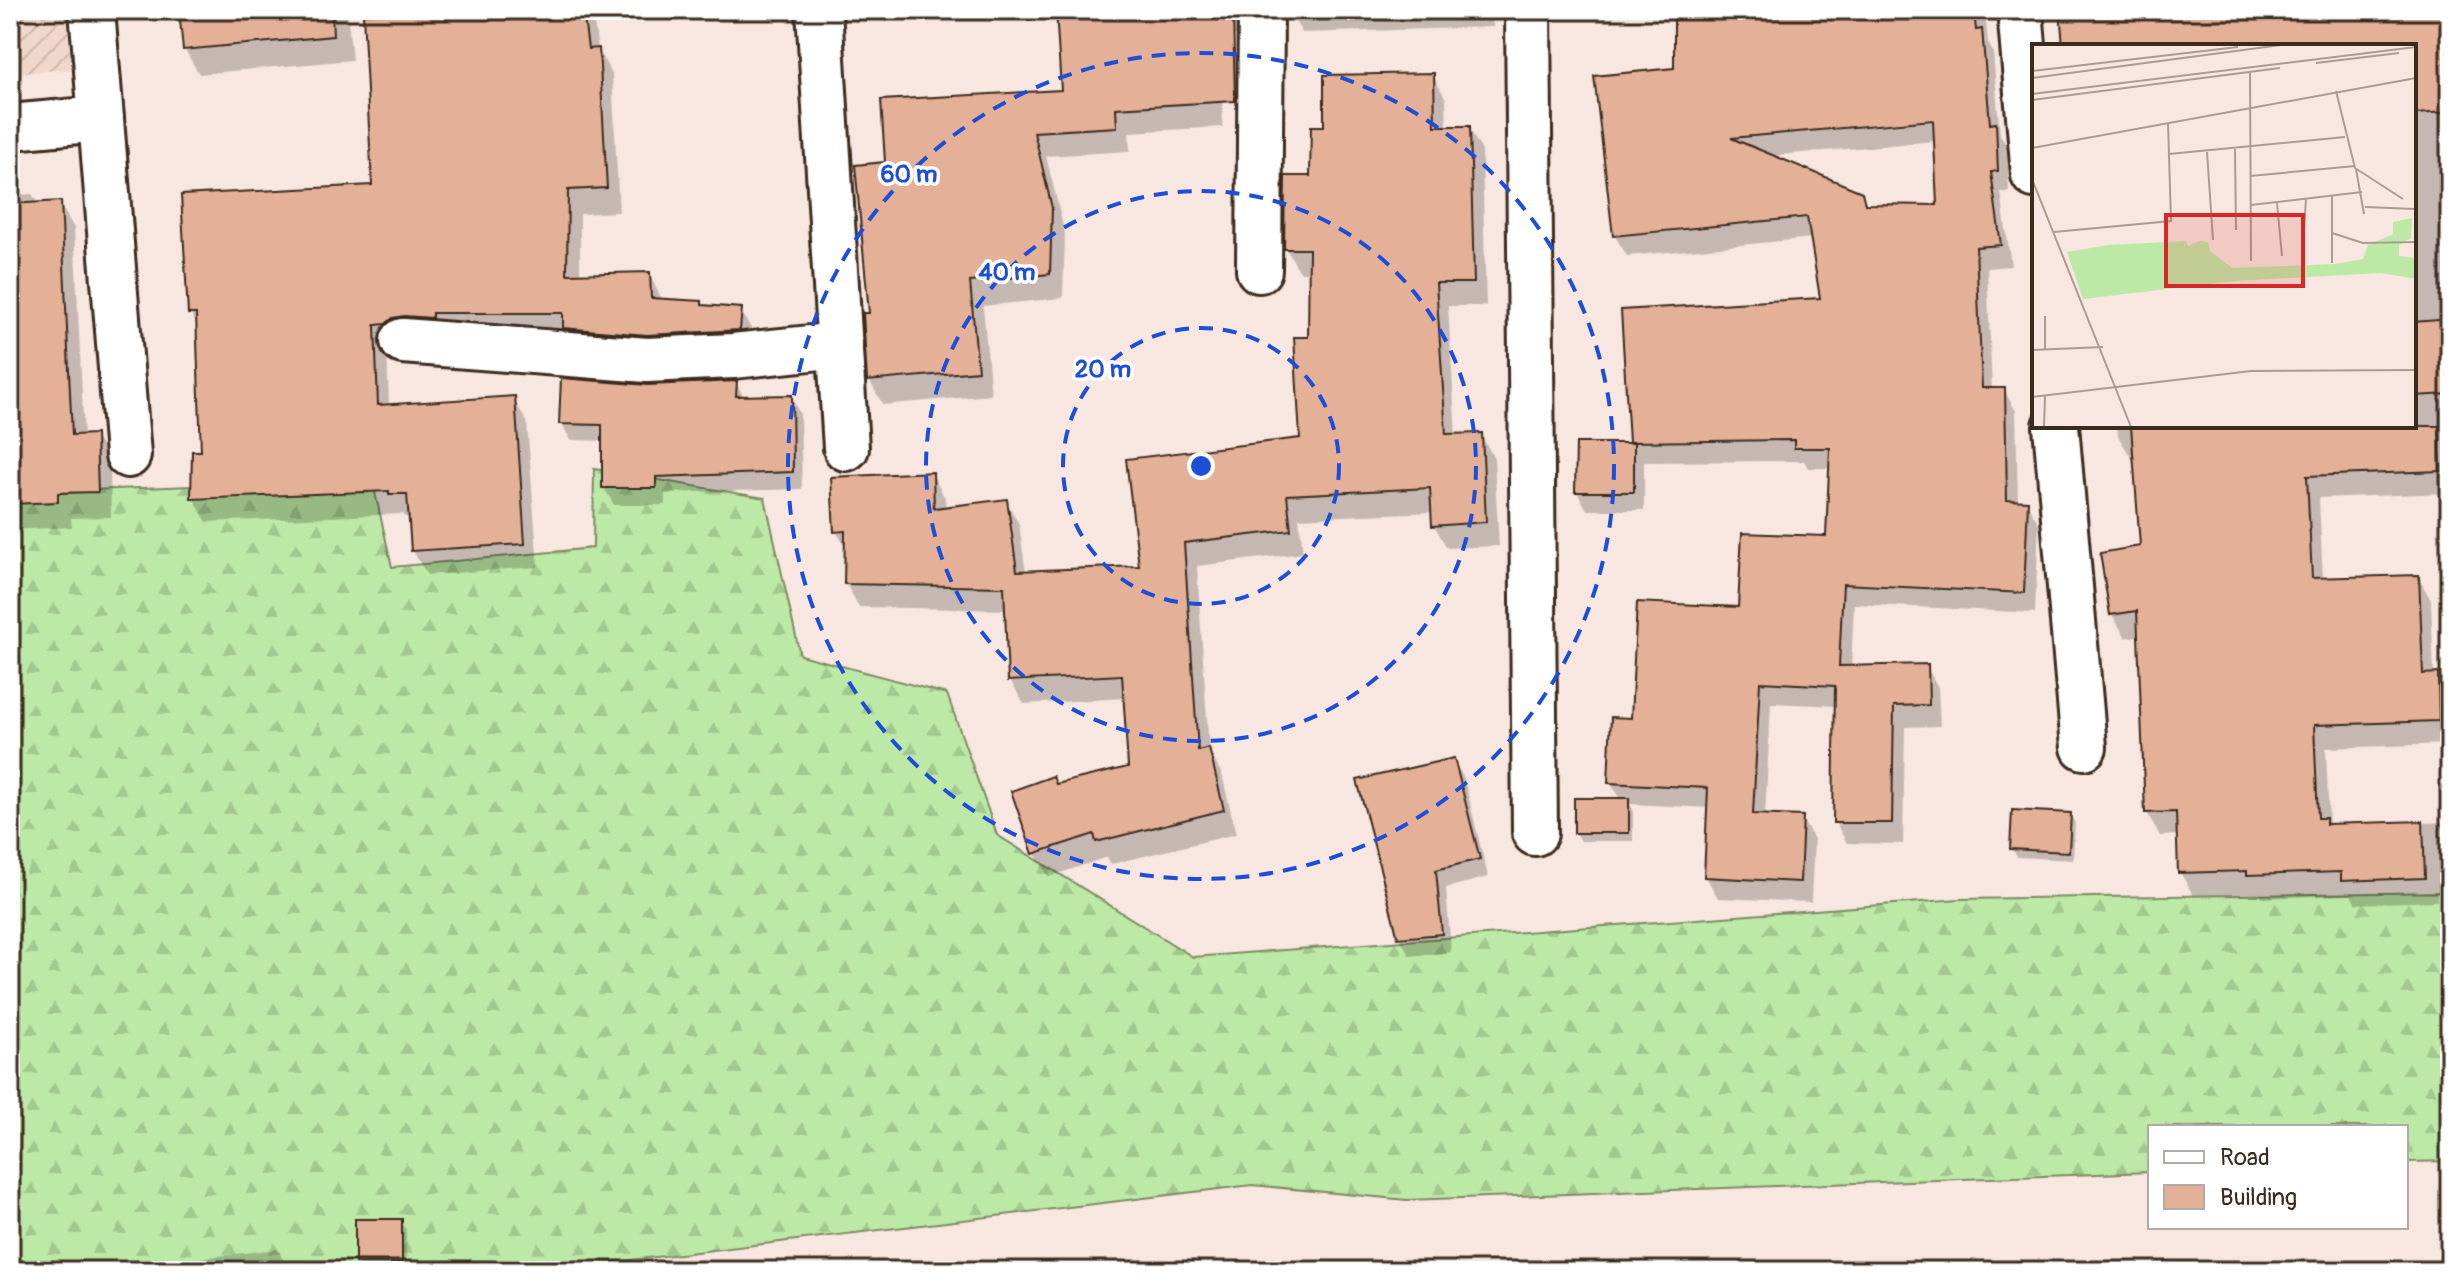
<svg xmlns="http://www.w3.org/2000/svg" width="2460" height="1281" font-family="Pangolin,sans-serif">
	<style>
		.industrial { fill: url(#industrial-furrows) }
		.forest { fill: url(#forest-firs); stroke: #7c8a62; stroke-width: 2 }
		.shadow { fill: #0003; fill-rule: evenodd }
		.building { fill: #e4b098; stroke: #3b2a1e; stroke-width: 2; fill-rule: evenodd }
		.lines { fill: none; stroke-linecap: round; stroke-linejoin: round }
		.minor-casing { stroke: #3b2a1e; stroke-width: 50 }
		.minor { stroke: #fff; stroke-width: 44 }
		.ring { fill: none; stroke: #1d4ed8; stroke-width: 4; stroke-dasharray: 14 10 }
		.inset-road { fill: none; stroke: #ac9b92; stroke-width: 2 }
		.view { fill: #d62828; fill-opacity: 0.15; stroke: #d62828; stroke-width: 4 }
		.inset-edge { fill: none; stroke: #3b2a1e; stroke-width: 4 }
		.centre { fill: #1d4ed8; stroke: #fff; stroke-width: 4 }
		.ring-label { font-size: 24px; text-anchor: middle; font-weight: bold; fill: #1d4ed8; stroke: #fff; stroke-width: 7; stroke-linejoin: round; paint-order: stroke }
	</style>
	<defs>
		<pattern id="industrial-furrows" width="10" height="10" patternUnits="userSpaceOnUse" patternTransform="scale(2)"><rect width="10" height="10" fill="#f1d6ca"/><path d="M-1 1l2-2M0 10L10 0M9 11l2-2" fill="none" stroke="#d0b8ad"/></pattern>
		<pattern id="forest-firs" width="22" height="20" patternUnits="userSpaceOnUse" patternTransform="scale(2)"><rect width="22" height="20" fill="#bde9a7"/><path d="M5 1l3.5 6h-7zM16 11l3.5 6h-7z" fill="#a3c88f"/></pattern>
	</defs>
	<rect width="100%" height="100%" fill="#f7e7e0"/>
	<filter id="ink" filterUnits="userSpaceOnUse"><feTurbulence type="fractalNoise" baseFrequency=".0125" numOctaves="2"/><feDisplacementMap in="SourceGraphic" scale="16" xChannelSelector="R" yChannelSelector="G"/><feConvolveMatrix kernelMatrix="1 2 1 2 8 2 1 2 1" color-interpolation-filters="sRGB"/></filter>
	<g filter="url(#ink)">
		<polygon class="industrial" points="10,10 68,10 70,69 10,74"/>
		<polygon class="forest" points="594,469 765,498 800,655 947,694 997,835 1193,957 1960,899 2450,892 2450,1161 2406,1162 2406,1127 2150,1127 2150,1172 1407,1200 1252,1185 540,1271 10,1271 10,493 372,479 392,567 593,548"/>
		<g class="shadow">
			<polygon points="181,10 347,10 352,60 199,74 185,50"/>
			<polygon points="460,10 592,10 598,49 612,74 619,212 580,214 580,276 649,274 663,301 703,308 740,310 754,333 753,353 387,348 389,406 513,398 527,422 538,567 427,575 413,551 410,517 405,517 403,514 207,522 193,498 203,453 199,329 190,313 374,187"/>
			<polygon points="996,10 1273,10 1249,35 1221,36 1223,127 1129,132 1130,151 1046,156 1065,234 1063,298 983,306 991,395 883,405 869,380 871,314 887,164 1063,92 1056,12 999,15"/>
			<polygon points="1280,10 1492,10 1493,27 1302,33 1290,13"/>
			<path d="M 1676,10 L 1985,10 L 1988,43 L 1993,52 L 2000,135 L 2007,146 L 2009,192 L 2001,192 L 2011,266 L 1987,268 L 1992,390 L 2004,390 L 2016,411 L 2018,503 L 2027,503 L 2039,524 L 2035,613 L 1854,604 L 1851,668 L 1926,666 L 1938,687 L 1940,726 L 1905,727 L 1903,844 L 1847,843 L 1835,822 L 1837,706 L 1771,703 L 1765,817 L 1801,818 L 1814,839 L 1811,902 L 1718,898 L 1706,877 L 1710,808 L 1630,804 L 1633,809 L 1633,841 L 1581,841 L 1576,833 L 1621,800 L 1610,782 L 1633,720 L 1740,609 L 1828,538 L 1831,468 L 1808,468 L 1804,461 L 1644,462 L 1644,510 L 1587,510 L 1577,492 L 1633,445 L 1631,441 L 1822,299 L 1812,238 L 1627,256 L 1615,236 L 1676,70 ZM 1936,141 L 1939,207 L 1868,206 L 1861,194 L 1769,156 Z"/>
			<polygon points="2062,10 2450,10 2450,136 2439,136 2450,259 2450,493 2319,498 2323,580 2418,577 2431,600 2434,675 2437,675 2450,698 2450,744 2326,748 2329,826 2450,822 2450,893 2437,893 2437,901 2356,904 2351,895 2262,898 2260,894 2193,895 2180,872 2179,835 2160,836 2147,813 2140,635 2126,638 2112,615 2103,555 2142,548 2135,459 2132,459 2118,436 2117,426 2414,426 2414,46 2065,46"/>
			<polygon points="1433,75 1446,99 1447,128 1469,128 1482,151 1486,306 1448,306 1456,436 1481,435 1494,458 1499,546 1447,548 1434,525 1433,512 1299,518 1303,553 1197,566 1209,751 1222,774 1236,834 1111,864 1107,857 1049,877 1035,854 1014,792 1057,786 1130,769 1125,698 1024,704 1010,680 1007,610 859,607 846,584 846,548 836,531 932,474 945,498 946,509 1006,501 1019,524 1026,573 1141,568 1303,440 1309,338 1310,272 1300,272 1286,249 1312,178 1326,128"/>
			<polygon points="32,194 38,204 59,203 74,228 84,436 95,436 110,461 111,517 71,518 72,527 10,530 10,195"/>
			<polygon points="736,383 744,397 791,397 800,414 802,489 665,493 665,505 614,505 604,488 604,441 571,440 561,423 648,387"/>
			<polygon points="1453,760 1464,778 1488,877 1446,888 1451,952 1410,956 1400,938"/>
			<polygon points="2070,815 2075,823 2073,860 2017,857 2012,849"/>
			<polygon points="401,1221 406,1230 406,1271 362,1271 357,1262"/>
			<polygon points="277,1249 290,1271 203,1271 201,1258"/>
		</g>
		<g class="building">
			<polygon points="179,10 332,10 333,36 183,50"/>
			<polygon points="435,10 583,10 588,49 599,48 607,188 568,190 567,274 650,272 651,298 702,301 702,305 742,308 740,330 647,335 563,328 563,313 432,313 432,318 404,316 393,318 386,324 375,325 378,405 515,396 525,544 411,551 407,494 389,494 389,491 191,499 192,451 201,451 196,314 188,314 181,195 372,185 363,14"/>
			<polygon points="1056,10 1233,10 1235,101 1116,108 1117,127 1034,132 1052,208 1050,274 970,282 978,371 867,381 863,313 869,313 855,165 885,162 881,100 1061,90"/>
			<path d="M 1674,10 L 1974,10 L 1976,30 L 1982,29 L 1990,124 L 1996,123 L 1998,171 L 1991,172 L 2001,245 L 1976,247 L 1982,388 L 2005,388 L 2007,500 L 2028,501 L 2024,593 L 1843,584 L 1839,666 L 1928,664 L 1929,705 L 1894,706 L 1892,823 L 1833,823 L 1835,686 L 1760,682 L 1753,814 L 1803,816 L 1800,882 L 1704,877 L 1708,788 L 1608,783 L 1611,717 L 1631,718 L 1637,602 L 1738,607 L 1742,533 L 1826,536 L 1830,448 L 1794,448 L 1794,440 L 1629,442 L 1621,310 L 1820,298 L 1807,217 L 1613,236 L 1594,76 L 1674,68 ZM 1933,120 L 1937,205 L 1865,204 L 1862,192 L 1731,138 Z"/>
			<polygon points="2060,10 2450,10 2450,112 2414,114 2414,46 2063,46"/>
			<polygon points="1434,73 1435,126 1470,126 1474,283 1436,283 1446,434 1482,433 1486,522 1432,526 1430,488 1287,495 1291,530 1184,543 1198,751 1209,748 1224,810 1096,842 1094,834 1033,854 1011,791 1053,776 1056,784 1128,767 1122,675 1008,681 1004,587 844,584 845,531 834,532 831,477 933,472 934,508 1007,499 1017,571 1139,566 1126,459 1300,438 1294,337 1308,337 1309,249 1284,249 1285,176 1310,176 1311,126 1324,126 1324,75"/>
			<polygon points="61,201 72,435 96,434 98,492 58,493 58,502 10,504 10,204"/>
			<polygon points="2450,319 2450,394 2414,396 2414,322"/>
			<polygon points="561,378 648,385 737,381 736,396 792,395 793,472 656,477 656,488 602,488 602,425 559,424"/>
			<polygon points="2131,426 2439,426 2441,471 2307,476 2312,578 2419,575 2423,674 2438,673 2439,721 2314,725 2318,818 2326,818 2326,824 2423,821 2425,878 2341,881 2341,872 2247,875 2247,871 2178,873 2176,812 2145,813 2137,611 2110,615 2100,553 2140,546"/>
			<polygon points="1576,443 1634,443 1634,492 1575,492"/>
			<polygon points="1454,758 1480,859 1436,870 1442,934 1398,938 1357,780"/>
			<rect x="1574" y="798" width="55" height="35"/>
			<polygon points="2012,810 2071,813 2069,852 2010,849"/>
			<rect x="355" y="1219" width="47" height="44"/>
		</g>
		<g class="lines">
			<g class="minor-casing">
				<g id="minor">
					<polyline points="819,10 846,448"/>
					<polyline points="1528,10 1535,833"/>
					<polyline points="2020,10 2034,175"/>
					<polyline points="101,119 128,455"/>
					<polyline points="10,127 101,119 92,10"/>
					<polyline points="1259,270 1261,10"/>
					<polyline points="403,341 647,360 733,356 840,345"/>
					<polyline points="2056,426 2084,747"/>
				</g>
			</g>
			<use href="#minor" class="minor"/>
		</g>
	</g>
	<g class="ring">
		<circle cx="1201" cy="466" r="138"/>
		<circle cx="1201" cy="466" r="275"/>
		<circle cx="1201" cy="466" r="413"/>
	</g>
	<g transform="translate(2032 44)">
		<rect width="384" height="384" fill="#f7e7e0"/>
		<path d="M 380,174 L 379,194 L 367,201 L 367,212 L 384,214 L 384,235 L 349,229 L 203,237 L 51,255 L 35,208 L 76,201 L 154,197 L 156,202 L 167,197 L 176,198 L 178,207 L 200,224 L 303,220 L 331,215 L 336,201 L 361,190 L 361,178 Z" fill="#bde9a7"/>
		<path class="inset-road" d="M 284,19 L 367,9M 0,27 L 206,3M 218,28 L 219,217M 0,34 L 249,1M 304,47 L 323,124 L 371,155M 0,50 L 384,3M 0,56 L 248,24M 0,104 L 384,34M 203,105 L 204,186M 175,108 L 181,196M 137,110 L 313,93M 324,125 L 332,170M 218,132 L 323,122M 0,135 L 99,383M 300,152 L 300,219M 245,159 L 250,212M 219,161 L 330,148M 333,163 L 384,165M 22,188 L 139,177 L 136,79M 300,189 L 331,199 L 384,198M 271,207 L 274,154M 0,306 L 71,303M 13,306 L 13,272M 0,353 L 219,327 L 384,326M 12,383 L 13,352"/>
		<path class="view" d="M 134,171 L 271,171 L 271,242 L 134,242 Z"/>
		<rect width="384" height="384" class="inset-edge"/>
	</g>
	<circle cx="1201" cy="466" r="12" class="centre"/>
	<g class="ring-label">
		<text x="909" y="182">60 m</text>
		<text x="1007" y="280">40 m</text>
		<text x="1103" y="377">20 m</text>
	</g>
	<rect width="2460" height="1281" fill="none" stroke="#fff" stroke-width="40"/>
	<rect x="20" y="20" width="2420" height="1241" fill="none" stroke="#3b2a1e" stroke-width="3" filter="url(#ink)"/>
	<rect x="2148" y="1125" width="260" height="104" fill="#ffffff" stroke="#b1aaa5" stroke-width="2"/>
	<rect x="2164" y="1151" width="40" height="12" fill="#ffffff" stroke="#b1aaa5" stroke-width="2"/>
	<text x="2220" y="1165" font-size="24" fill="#3b2a1e">Road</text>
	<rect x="2164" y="1185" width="40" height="24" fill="#e4b098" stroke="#b1aaa5" stroke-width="2"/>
	<text x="2220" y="1205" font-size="24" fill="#3b2a1e">Building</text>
</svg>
